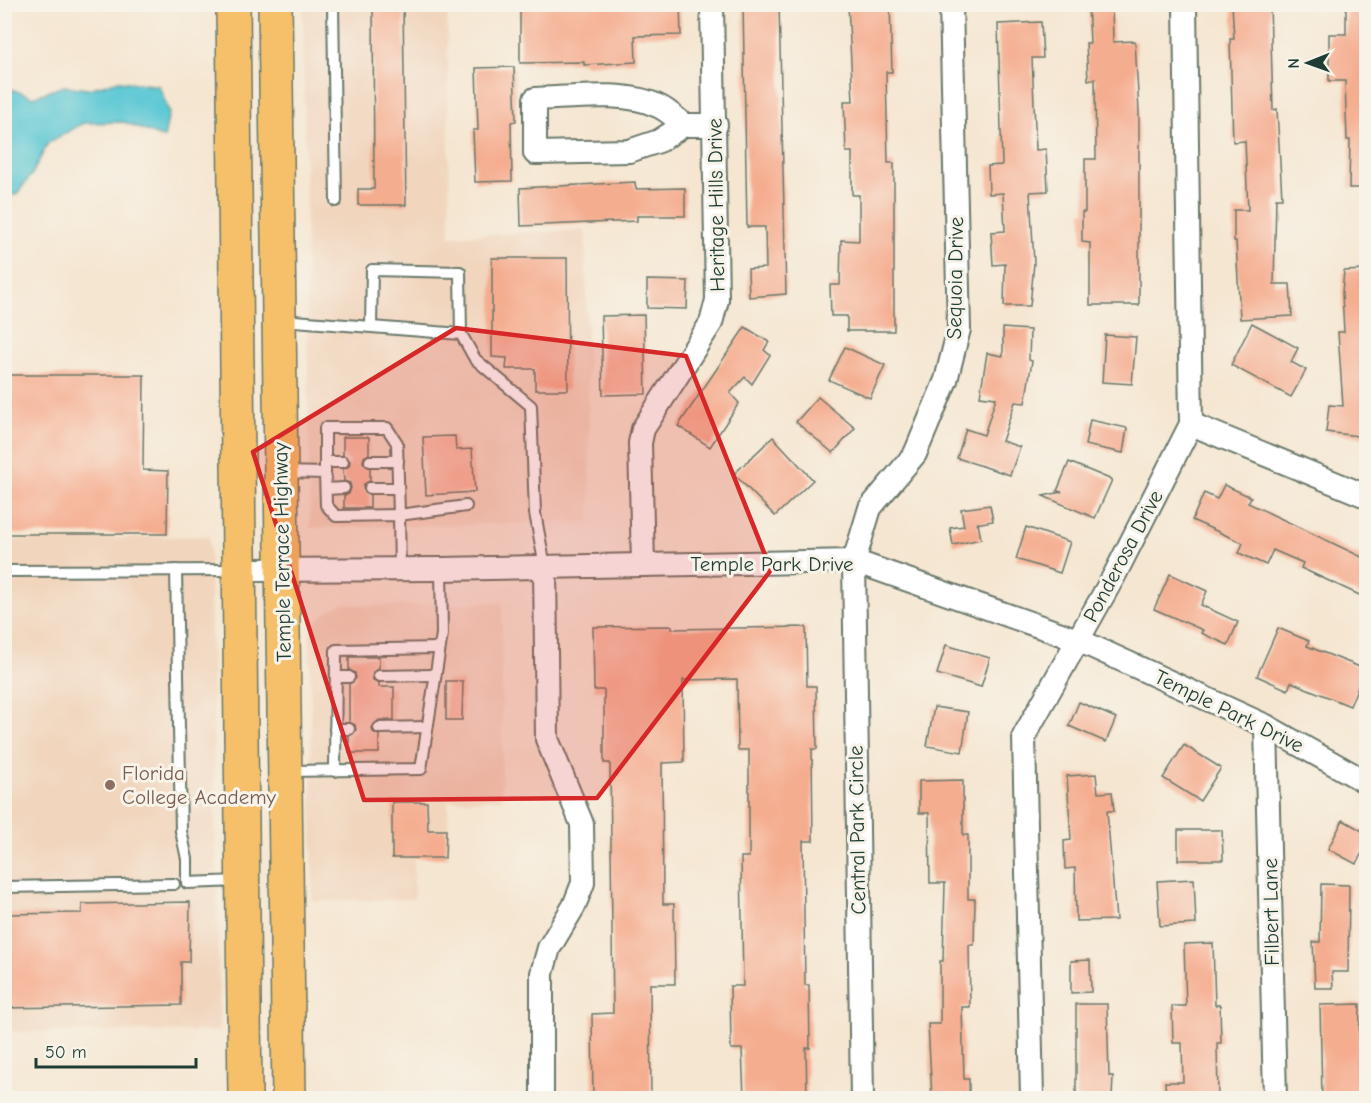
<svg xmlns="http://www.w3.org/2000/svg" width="1371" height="1103" font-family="'Comic Neue',sans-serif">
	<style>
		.built { fill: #f1d5bd }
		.water { fill: #5cc8d4; stroke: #3e8284; stroke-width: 1.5 }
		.building { fill: #f5ad90 }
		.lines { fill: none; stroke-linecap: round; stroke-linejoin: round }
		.lane-casing { stroke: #6a786b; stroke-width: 14 }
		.street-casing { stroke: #6a786b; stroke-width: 26 }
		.primary-casing { stroke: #6a786b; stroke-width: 36 }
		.lane { stroke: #fff; stroke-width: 10 }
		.street { stroke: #fff; stroke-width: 22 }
		.primary { stroke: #f6c06b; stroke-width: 33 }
		.marked { fill: #d62828; fill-opacity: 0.2; stroke: #d62828; stroke-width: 4.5; stroke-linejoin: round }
		.education-dot { fill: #8d6e63; stroke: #f7f3e8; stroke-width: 2 }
		.labels { text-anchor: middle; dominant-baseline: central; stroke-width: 6; stroke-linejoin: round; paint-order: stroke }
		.street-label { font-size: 21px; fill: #1f3d34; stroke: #f7f3e8 }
		.education-label { font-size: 21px; fill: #785e54; stroke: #f7f3e8; text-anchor: start }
	</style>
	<rect width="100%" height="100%" fill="#f7f3e8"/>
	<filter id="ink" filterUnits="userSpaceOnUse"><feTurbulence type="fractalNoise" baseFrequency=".0167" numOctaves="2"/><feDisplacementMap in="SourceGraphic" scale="12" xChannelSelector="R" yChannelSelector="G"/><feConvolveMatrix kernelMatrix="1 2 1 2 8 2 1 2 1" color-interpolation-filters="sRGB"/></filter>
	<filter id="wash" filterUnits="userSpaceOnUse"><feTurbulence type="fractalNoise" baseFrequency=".008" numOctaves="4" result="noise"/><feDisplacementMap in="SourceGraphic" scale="24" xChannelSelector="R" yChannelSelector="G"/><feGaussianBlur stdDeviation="1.35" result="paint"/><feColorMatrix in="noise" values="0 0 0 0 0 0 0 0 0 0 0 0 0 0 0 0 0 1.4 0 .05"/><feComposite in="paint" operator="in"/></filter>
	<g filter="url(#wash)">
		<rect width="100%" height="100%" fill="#f5e6d1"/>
		<g class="built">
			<polygon points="303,5 447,5 450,236 585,230 591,522 310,528"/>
			<polygon points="209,536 220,1031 5,1032 4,540"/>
			<polygon points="502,602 502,799 448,801 449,858 414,858 414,899 313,901 310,634 315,624 323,614 344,603 371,606"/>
		</g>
		<polygon class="water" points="119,81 159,86 169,112 164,138 124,122 83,123 48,143 32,174 16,195 5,194 5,90 8,88 33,97 64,86 88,89"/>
		<g id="blocks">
			<g class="building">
				<polygon points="373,4 403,4 406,205 358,205 358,189 374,189"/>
				<polygon points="520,4 680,4 681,35 635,36 636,62 584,65 584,62 520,63"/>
				<polygon points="743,4 779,4 786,294 749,297 748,269 766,268 765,227 747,227"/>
				<polygon points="848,4 890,4 892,72 886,72 888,163 894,163 894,331 847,331 847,316 831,316 830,285 840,285 841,240 859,241 859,195 852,195 852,152 846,152 844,101 853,101"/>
				<polygon points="1088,4 1112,4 1113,42 1135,41 1139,112 1139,305 1090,305 1090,243 1082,242 1082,212 1085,212 1085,159 1096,159 1095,79 1088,80 1086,43 1090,43"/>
				<polygon points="1232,4 1270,4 1273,110 1277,109 1282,198 1276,198 1274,284 1290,284 1292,316 1240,319 1236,241 1234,241 1234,210 1248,210 1245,141 1233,142 1230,39 1234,39"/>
				<polygon points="1346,4 1366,4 1366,188 1349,188 1350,140 1347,140 1345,81 1329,81 1329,34 1346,34"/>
				<polygon points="1041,22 1043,58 1032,58 1036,150 1046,149 1048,191 1030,192 1034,263 1030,306 1004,306 1005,264 993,265 991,232 1005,231 1003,193 989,194 988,166 1002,165 998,24"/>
				<polygon points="514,67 516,121 511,122 512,181 475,182 473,130 478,130 476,68"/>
				<polygon points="635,182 636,189 685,188 685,216 637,216 637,221 521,226 520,188"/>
				<polygon points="492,258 567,258 568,390 535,390 535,369 506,369 507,358 492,357"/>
				<polygon points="1366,270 1366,437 1326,432 1329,405 1343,406 1338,332 1344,332 1342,293 1344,271"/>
				<polygon points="647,280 688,281 687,309 647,308"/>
				<polygon points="644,315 646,394 603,395 601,316"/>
				<polygon points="1252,323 1298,348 1291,362 1306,370 1291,397 1231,365"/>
				<polygon points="745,327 769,342 764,350 770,355 752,384 745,377 730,393 739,403 710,447 678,426"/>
				<polygon points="1003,328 1030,330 1029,360 1032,361 1025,403 1015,402 1002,441 1020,447 1010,475 957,458 966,429 984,435 996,398 980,396 987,353 1003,356"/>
				<polygon points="1105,335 1136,337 1132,384 1102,382"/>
				<polygon points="845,347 885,365 870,398 829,380"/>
				<polygon points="4,375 144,375 143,470 168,471 167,534 4,534"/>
				<polygon points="818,397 855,428 833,453 796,422"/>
				<polygon points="1090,420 1127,428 1123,453 1085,445"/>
				<polygon points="455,436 456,450 472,449 475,492 426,495 423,437"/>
				<polygon points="343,437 369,437 369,454 364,457 363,462 370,468 370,481 364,484 363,489 370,495 370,508 344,508 344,496 349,494 351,488 350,483 344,481 343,469 349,466 350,461 343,455"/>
				<polygon points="773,437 813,480 775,516 734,474"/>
				<polygon points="1069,462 1112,480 1095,518 1043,496 1062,492 1057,491"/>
				<polygon points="1224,485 1251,497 1248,503 1366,559 1366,598 1301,568 1303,563 1273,550 1266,565 1239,553 1243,543 1192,520 1204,493 1217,499"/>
				<polygon points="990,505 993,521 976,524 978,523 981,539 953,545 950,528 964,526 961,509"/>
				<polygon points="1026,527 1070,542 1060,573 1016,559"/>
				<polygon points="1170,574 1207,591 1201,605 1238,622 1228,645 1201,633 1203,630 1154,609"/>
				<polygon points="672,626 672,629 806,627 807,686 816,686 817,749 812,749 813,841 803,841 805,985 809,985 810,1048 806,1048 807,1098 744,1098 742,1049 731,1049 730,986 743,986 741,857 749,857 749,750 738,750 737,679 683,680 684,762 662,763 663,904 674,904 675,984 650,984 651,1098 593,1098 592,1014 613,1013 610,763 604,763 604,690 594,690 593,627"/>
				<polygon points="1278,628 1309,641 1307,646 1365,669 1350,706 1291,682 1288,690 1257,676"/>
				<polygon points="946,645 990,658 981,687 937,674"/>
				<polygon points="349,657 379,657 379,669 373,672 372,679 379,683 379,687 394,687 394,720 379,720 372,728 373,732 379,735 379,753 349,753 349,736 356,730 355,725 349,722 349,684 356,678 355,673 349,670"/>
				<polygon points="446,681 463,681 462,720 446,720"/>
				<polygon points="1079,702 1116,718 1106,742 1069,726"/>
				<polygon points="934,707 968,712 962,752 927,746"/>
				<polygon points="1184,745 1221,768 1200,801 1163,778"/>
				<polygon points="1096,774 1098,793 1112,792 1114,811 1107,811 1116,920 1076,921 1075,868 1065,869 1064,841 1071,840 1067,776"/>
				<polygon points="963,780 963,835 968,835 968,899 975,899 974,945 969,945 970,1007 962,1007 964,1079 969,1079 969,1098 932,1098 928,1024 940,1024 940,961 943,961 945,883 930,883 929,813 919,813 919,781"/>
				<polygon points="392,802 427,802 428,830 446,830 445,858 392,858"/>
				<polygon points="1343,820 1366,833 1366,845 1356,864 1328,849"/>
				<polygon points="1178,830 1222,830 1223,860 1178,860"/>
				<polygon points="1194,879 1196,924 1160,926 1157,881"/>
				<polygon points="1321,884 1349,885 1348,972 1332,972 1333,988 1315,988 1313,942 1320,942"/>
				<polygon points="190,902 189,962 181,962 181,1005 4,1008 4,914 82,913 82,904"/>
				<polygon points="1213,943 1215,1005 1220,1005 1221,1043 1217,1043 1218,1098 1166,1098 1165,1082 1183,1082 1182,1043 1173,1043 1172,1006 1186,1006 1184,944"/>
				<polygon points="1090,960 1091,992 1071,993 1071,961"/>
				<polygon points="1076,1004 1107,1004 1109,1076 1113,1076 1112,1098 1076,1098"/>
				<polygon points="1360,1004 1358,1098 1322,1098 1320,1005"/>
			</g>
		</g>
	</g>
	<g filter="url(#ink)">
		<use href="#blocks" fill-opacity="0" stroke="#6a786b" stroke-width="1.5"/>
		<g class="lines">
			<g class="lane-casing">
				<g id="lane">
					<polyline points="333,4 336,201"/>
					<polyline points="282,320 461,334 475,359 531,406 535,513 545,567"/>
					<polyline points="371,326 372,270 460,272 461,334"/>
					<polyline points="370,461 398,461"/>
					<polyline points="325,462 343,462"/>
					<polyline points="283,472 325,473 326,505 336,516 399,515 400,569"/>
					<polyline points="325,473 325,428 387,428 397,443 399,515 466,506"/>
					<polyline points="370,488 398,488"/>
					<polyline points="326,489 344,488"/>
					<polyline points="176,570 181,831 187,859 187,883 239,881"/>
					<polyline points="4,571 235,570"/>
					<polyline points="379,676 434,675"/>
					<polyline points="336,677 349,677"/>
					<polyline points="379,728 427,727"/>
					<polyline points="335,729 349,729"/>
					<polyline points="289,771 421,769 442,634 441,569"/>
					<polyline points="335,771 336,650 438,648"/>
					<polyline points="4,887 174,884"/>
				</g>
			</g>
			<g class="street-casing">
				<g id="street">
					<path d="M 684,125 C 676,119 668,110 658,106 C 625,90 571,98 535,99 L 535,153 L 629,151 L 659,141 L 684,125 L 716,125"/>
					<polyline points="1191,424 1366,496"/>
					<polyline points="643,565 640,443 643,429 711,323 717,300 712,4"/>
					<polyline points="239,570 441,569 854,561 1078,640 1266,726 1366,782"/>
					<polyline points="1266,726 1275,1098"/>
					<polyline points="542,1098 542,973 549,948 574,906 583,883 582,824 547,739 545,567"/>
					<polyline points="862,1098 854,561 870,508 915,454 946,380 959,329 951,4"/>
					<polyline points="1032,1098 1024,736 1114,576 1191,424 1185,4"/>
				</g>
			</g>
			<g class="primary-casing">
				<g id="primary">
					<polyline points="233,4 245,1098"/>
					<polyline points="275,4 289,1098"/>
				</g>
			</g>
			<use href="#lane" class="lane"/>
			<use href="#street" class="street"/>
			<use href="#primary" class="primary"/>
		</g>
	</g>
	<path class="marked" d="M 456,328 L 686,356 L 771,570 L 597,798 L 364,800 L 253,452 Z"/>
	<circle class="education-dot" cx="110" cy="785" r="6"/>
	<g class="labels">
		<g class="street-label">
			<text transform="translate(716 205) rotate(-91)">Heritage Hills Drive</text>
			<text transform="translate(955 278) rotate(-89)">Sequoia Drive</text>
			<text transform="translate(282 552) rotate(-91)">Temple Terrace Highway</text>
			<text transform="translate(1123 556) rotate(-62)">Ponderosa Drive</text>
			<text x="772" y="564">Temple Park Drive</text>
			<text transform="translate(1229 711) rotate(26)">Temple Park Drive</text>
			<text transform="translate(857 830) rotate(-91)">Central Park Circle</text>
			<text transform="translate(1271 912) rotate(-91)">Filbert Lane</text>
		</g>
		<g class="education-label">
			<text x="122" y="773">Florida<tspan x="122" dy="24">College Academy</tspan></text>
		</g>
	</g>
	<rect width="1371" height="1103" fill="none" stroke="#f7f3e8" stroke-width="24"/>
	<g transform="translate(1308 63) rotate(269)" stroke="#f7f3e8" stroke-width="4.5" paint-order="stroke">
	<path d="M0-4.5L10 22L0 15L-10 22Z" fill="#1f3d34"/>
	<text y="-9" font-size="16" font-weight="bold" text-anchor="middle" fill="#1f3d34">N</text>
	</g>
	<path d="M36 1058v9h160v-9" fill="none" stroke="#1f3d34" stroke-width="3"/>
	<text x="45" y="1058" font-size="18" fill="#1f3d34" stroke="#f7f3e8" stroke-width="4.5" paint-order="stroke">50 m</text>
</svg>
